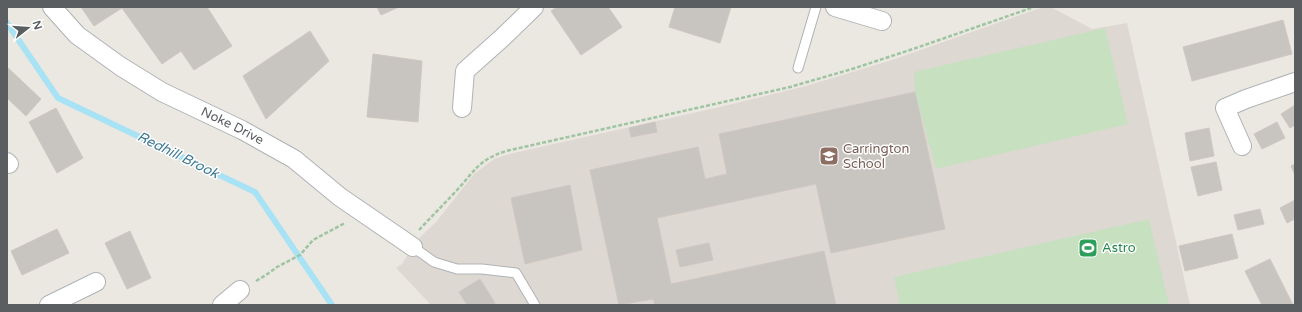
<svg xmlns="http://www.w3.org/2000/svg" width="1302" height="312" font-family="'Varela Round',sans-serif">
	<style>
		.education { fill: #ded8d3 }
		.green { fill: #c7e0c0 }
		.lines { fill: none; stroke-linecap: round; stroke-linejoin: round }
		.stream { stroke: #a8e2f5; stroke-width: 6 }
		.building { fill: #c8c4c0; stroke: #cfc8c1 }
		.service-casing { stroke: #afb3b5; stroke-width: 11 }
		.minor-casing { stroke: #afb3b5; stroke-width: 20 }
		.path { stroke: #9ec5a1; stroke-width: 2.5; stroke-dasharray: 4 2; stroke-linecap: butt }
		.service { stroke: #fff; stroke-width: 9 }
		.minor { stroke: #fff; stroke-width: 18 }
		.labels { text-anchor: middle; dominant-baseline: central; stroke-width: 3; stroke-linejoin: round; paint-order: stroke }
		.street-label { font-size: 13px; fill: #5a5e61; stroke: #fff }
		.education-label { font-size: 13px; fill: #785e54; stroke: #fff; text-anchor: start }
		.leisure-label { font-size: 13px; fill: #27864d; stroke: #fff; text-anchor: start }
		.water-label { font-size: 14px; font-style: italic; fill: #427a93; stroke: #fff }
	</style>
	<rect width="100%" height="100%" fill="#ebe7e1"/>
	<polygon class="education" points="1043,7 1051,7 1092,29 1127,23 1190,305 431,305 396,268 402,264 415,242 436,222 474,174 494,159 509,154 724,106 806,86 892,60"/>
	<g class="green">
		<polygon points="1105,28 1128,124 936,169 915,92 914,72"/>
		<polygon points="1149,219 1169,305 900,305 894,277"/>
	</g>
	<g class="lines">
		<polyline class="stream" points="7,23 58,98 255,192 332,305"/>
	</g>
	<g class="building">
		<polygon points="81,7 207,7 232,46 194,70 181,51 162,64 122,8 94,26"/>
		<polygon points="377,7 399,7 381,15"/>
		<polygon points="557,7 608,7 622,27 581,55 551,11"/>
		<polygon points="675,7 731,7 720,43 669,27"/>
		<polygon points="1283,20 1292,54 1192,81 1183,47"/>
		<polygon points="310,31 329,61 266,119 243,76"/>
		<polygon points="373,54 422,61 418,122 367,117"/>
		<polygon points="7,67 41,99 26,116 7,98"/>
		<polygon points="915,92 945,229 831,253 816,184 657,218 671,284 824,251 836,305 655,305 653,299 619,305 590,170 698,147 705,179 727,174 719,134"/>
		<polygon points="1295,105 1295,125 1290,128 1281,114"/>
		<polygon points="56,108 83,158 57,173 29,122"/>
		<polygon points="655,122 657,132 631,137 629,128"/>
		<polygon points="1277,122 1285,138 1262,149 1254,134"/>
		<polygon points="1209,128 1214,156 1190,161 1185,133"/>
		<polygon points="1216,162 1222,190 1198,196 1191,167"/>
		<polygon points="1295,164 1295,175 1291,166"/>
		<polygon points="570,185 582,250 525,264 511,198"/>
		<polygon points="1295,200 1295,219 1287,223 1280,208"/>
		<polygon points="1260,209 1264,224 1238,230 1234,215"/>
		<polygon points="57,229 69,253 22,275 11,251"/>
		<polygon points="130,231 151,278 127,289 105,243"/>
		<polygon points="1232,234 1238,258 1185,271 1179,246"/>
		<polygon points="709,243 713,260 680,267 676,250"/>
		<polygon points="1270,259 1293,305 1262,305 1245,271"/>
		<polygon points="480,279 495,303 492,305 467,305 459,292"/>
	</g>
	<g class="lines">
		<g class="service-casing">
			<g id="service">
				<polyline points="798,68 816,7"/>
				<polyline points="413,247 434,262 457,269 482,269 516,273 535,305"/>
			</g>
		</g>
		<g class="minor-casing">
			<g id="minor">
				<path id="s1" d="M 52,7 L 77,35 L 120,66 L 162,92 L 242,130 L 294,159 L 340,197 L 413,247"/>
				<polyline points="835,7 882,21"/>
				<polyline points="462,108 465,71 502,38 534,7"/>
				<polyline points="1242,146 1225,108 1246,99 1295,82"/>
				<polyline points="7,162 9,164"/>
				<polyline points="49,305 96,282"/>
				<polyline points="222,305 240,290"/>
			</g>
		</g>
		<g class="path">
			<path d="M 419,230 C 432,216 445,203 458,189 C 476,169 479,160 506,151 L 790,87 L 852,69 L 916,48 L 1034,7"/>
			<polyline points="256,281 266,275 277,267 300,255 313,240 345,223"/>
		</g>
		<use href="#service" class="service"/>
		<use href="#minor" class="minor"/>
	</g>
	<defs>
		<g id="school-square" transform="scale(1)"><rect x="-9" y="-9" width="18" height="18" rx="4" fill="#8d6e63" stroke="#fff"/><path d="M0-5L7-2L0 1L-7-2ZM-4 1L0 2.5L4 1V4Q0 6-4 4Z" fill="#fff"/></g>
		<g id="stadium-square" transform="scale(1)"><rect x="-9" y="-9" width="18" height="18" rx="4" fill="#2e9e5b" stroke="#fff"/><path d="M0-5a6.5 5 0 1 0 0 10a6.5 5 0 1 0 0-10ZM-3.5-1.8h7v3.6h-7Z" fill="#fff"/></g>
	</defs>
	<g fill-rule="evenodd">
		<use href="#school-square" x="829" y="156"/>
		<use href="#stadium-square" x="1088" y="248"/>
	</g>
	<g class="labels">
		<g class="street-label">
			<text stroke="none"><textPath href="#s1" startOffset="218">Noke Drive</textPath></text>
		</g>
		<g class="education-label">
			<text x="843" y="149">Carrington<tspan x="843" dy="15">School</tspan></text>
		</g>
		<g class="leisure-label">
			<text x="1102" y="248">Astro</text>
		</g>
		<g class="water-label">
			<text transform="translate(178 155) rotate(26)">Redhill Brook</text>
		</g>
	</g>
	<rect width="1302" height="312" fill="none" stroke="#5a5e61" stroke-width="16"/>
	<g transform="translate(28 28) rotate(73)" stroke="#ffffff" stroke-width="3" paint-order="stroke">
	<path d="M0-3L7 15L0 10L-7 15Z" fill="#5a5e61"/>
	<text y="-6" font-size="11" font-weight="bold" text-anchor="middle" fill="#5a5e61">N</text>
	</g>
</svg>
